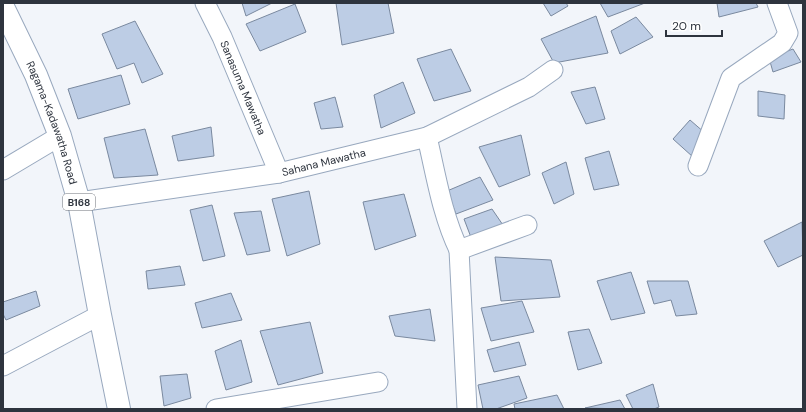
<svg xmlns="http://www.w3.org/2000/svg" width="806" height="412" font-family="'DM Sans',sans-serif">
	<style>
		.building { fill: #bdcde5; stroke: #7a899f }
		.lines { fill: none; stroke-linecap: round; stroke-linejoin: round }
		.minor-casing { stroke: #98a8be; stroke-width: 21 }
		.major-casing { stroke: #98a8be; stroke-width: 24 }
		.minor { stroke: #fff; stroke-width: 19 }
		.major { stroke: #fff; stroke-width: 22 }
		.labels { text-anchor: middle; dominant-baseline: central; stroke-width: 4; stroke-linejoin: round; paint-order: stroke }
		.shield { fill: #fff; stroke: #6d7178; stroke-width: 1 }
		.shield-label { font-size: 10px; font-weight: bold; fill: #2e343e }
		.street-label { font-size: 11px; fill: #2e343e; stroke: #fff }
	</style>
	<rect width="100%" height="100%" fill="#f2f5fa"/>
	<g class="building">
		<polygon points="242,3 272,3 246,16"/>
		<polygon points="336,3 388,3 394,33 342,45"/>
		<polygon points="543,3 566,3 568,6 551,16"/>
		<polygon points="600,3 645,3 608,17"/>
		<polygon points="717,3 756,3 758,7 719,17"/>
		<polygon points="295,4 306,32 260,51 246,24"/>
		<polygon points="596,16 608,53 554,63 541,39"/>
		<polygon points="636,17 653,37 620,54 611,31"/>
		<polygon points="135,21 163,74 142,83 134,63 117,69 102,34"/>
		<polygon points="451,49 471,91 434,101 417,59"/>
		<polygon points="793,49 801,62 773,72 769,58"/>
		<polygon points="121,75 130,104 78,119 68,89"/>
		<polygon points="403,82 415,113 381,128 374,95"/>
		<polygon points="595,87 605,119 586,124 571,92"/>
		<polygon points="758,91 785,95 784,119 758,116"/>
		<polygon points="335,97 343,127 321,129 314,103"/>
		<polygon points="690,120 705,133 693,157 673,139"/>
		<polygon points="211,127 214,156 178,161 172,136"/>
		<polygon points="145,129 158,175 114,178 104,138"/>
		<polygon points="521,135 530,175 499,187 479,147"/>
		<polygon points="609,151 619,185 594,190 585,158"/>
		<polygon points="566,162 574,194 554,204 542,173"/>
		<polygon points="480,177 493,200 456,214 447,191"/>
		<polygon points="309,191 320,244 287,256 272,199"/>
		<polygon points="404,194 416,236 375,250 363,202"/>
		<polygon points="212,205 225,256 203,261 190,210"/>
		<polygon points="492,209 505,228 472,240 464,219"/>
		<polygon points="261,211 270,251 247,255 234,213"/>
		<polygon points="802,222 803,255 778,267 764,241"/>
		<polygon points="495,257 551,260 560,297 501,301"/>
		<polygon points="180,266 185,285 148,289 146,271"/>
		<polygon points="631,272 645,313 611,320 597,281"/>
		<polygon points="647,281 688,281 697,314 676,316 671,300 654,304"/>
		<polygon points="36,291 40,306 6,320 3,314 3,302"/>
		<polygon points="231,293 242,320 202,328 195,303"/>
		<polygon points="522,301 534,332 491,341 481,308"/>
		<polygon points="430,309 435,341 395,336 389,316"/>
		<polygon points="310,322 323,373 278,385 260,331"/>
		<polygon points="589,329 602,363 578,370 568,332"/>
		<polygon points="241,340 252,382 226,390 215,351"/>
		<polygon points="519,342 526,365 494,372 487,350"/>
		<polygon points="187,374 191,398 164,406 160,376"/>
		<polygon points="519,376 527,398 496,409 483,409 478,385"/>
		<polygon points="653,384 659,407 654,409 633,409 626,395"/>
		<polygon points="557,395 564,409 515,409 514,404"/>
		<polygon points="620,400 625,409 585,408"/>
	</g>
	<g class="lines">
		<g class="minor-casing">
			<g id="minor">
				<path id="s1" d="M 205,3 L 222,37 L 279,173"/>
				<path d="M 427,137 C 436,175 442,215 459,250 L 527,225"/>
				<polyline points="698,166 731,78 782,43 788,33 777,3"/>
				<polyline points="3,170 60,136"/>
				<path id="s2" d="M 79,202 L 279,173 L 427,137 L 529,87 L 553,70"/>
				<polyline points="459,250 467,409"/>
				<polyline points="3,366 100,315"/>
				<polyline points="216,409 378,382"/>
			</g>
		</g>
		<g class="major-casing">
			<g id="major">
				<path id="s3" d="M 3,7 L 36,75 L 60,136 L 79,202 L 100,315 L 119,409"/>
			</g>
		</g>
		<use href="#minor" class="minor"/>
		<use href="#major" class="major"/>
	</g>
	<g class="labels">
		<rect class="shield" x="63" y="194" width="32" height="16" rx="3"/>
		<g class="shield-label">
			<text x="79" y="202">B168</text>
		</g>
		<g class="street-label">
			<text stroke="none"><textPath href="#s1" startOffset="93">Sanasuma Mawatha</textPath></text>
			<text stroke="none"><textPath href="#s3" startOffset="126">Ragama-Kadawatha Road</textPath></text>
			<text stroke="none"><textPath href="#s2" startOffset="248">Sahana Mawatha</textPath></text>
		</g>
	</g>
	<rect width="806" height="412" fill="none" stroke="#2e343e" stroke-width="8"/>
	<path d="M666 30v6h56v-6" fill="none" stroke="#2e343e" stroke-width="2"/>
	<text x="672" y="30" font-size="12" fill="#2e343e" stroke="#ffffff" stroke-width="3" paint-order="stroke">20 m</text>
</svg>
